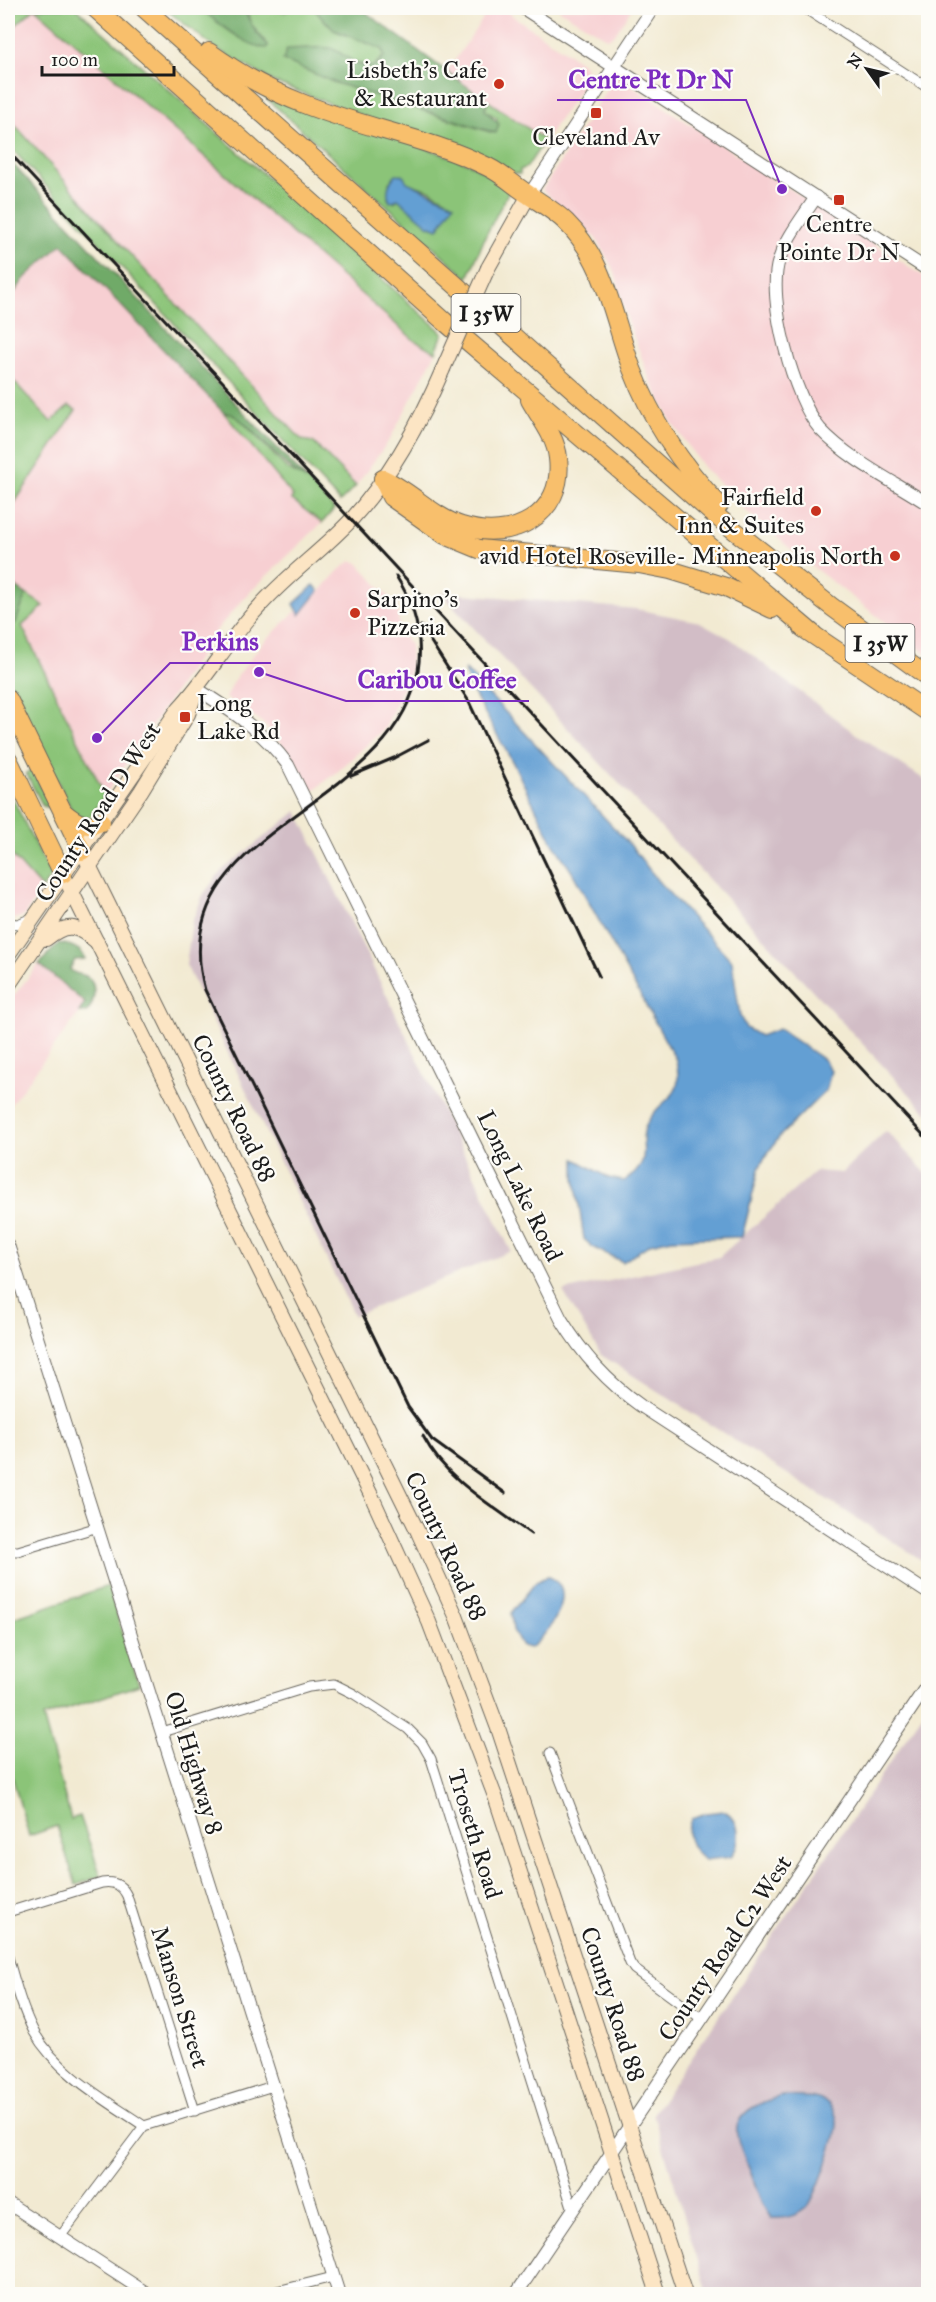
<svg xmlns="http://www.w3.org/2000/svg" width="936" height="2302" font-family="'IM FELL Great Primer',serif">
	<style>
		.built { fill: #f7cfd2 }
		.industrial { fill: #d2bdc6 }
		.green { fill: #8bc478; stroke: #54704a; stroke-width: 1.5; fill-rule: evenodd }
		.forest { fill: #70aa68; stroke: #466342; stroke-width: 1.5 }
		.water { fill: #639fd3; stroke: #405e78; stroke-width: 1.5 }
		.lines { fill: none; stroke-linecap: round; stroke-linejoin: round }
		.minor-casing { stroke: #67645c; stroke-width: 11 }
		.tertiary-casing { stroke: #67645c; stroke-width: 14 }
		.secondary-casing { stroke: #67645c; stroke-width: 16 }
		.motorway-casing { stroke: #67645c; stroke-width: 20 }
		.minor { stroke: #fff; stroke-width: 9 }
		.tertiary { stroke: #fff; stroke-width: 12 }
		.secondary { stroke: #fce5c4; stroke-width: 14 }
		.motorway { stroke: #f8bf6c; stroke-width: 18 }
		.rail { stroke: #1c1c1c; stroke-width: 3 }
		.secondary-bridge-casing { stroke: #67645c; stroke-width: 16; stroke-linecap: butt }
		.secondary-bridge { stroke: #fce5c4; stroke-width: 14 }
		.poi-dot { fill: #c8321e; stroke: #fdfcf7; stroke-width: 2 }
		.labels { text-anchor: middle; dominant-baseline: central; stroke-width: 4.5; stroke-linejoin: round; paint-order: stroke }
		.shield { fill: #fdfcf7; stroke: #605f5e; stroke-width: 1.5 }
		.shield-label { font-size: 22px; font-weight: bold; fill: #1c1c1c }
		.poi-label { font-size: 24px; fill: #1c1c1c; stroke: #fdfcf7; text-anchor: end }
		.street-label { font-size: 24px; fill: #1c1c1c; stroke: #fdfcf7 }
		.leader { fill: none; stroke: #7b2cbf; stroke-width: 2 }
		.callout-dot { fill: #7b2cbf; stroke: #fdfcf7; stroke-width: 2 }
		.callout-label { font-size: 26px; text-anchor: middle; font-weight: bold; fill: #7b2cbf; stroke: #fdfcf7; stroke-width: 4.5; stroke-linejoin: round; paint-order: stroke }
	</style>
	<rect width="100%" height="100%" fill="#fdfcf7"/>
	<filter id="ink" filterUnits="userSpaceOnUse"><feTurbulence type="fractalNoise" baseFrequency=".0167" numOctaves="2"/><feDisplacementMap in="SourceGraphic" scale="12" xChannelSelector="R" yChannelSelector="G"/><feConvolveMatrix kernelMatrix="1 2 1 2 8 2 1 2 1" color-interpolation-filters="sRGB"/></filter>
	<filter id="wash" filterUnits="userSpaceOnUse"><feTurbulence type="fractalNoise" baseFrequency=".008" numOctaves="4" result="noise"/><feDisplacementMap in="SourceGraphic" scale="24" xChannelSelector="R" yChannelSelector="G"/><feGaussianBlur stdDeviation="1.35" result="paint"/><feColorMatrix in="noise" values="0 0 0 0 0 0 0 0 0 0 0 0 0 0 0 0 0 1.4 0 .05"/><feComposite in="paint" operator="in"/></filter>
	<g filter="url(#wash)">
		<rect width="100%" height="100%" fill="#f2ead2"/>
		<g class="built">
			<polygon points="35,8 415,341 436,352 390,439 356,486 313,442 302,440 128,252 8,117 8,32"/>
			<polygon points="490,8 501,8 584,64 588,78 545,140 447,72"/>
			<polygon points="561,8 632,8 614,35 607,38 559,10"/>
			<polygon points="616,76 928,279 928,655 801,558 744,509 703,467 671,421 650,380 627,318 615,272 595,237 542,190"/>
			<polygon points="62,244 224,413 293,496 291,498 322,523 250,592 218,628 105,795 22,626 44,606 8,582 8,513 76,410 69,406 51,422 8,375 8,301 25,278"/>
			<polygon points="351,561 357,562 397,606 400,632 410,645 411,669 385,728 335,774 311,792 297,765 273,733 258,719 226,698 234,681 260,646 296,611 300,614 338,571"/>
			<polygon points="8,851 42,889 24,916 13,919 8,919"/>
			<polygon points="39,964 86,1004 8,1108 8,1003"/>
		</g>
		<g class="industrial">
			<polygon points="440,592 636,609 700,622 731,639 853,732 928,782 928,900 925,914 928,922 928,1114"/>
			<polygon points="297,811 511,1251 354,1316 186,965 192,922 203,895 221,871"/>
			<polygon points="886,1131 928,1175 928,1564 601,1355 563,1291 719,1257 816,1171 842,1173"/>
			<polygon points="928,1706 928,2294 708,2294 653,2114"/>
		</g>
		<g class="green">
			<polygon points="8,8 76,8 443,333 436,352 415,341 35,8 8,32"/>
			<polygon points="164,8 200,8 228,29 262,48 268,45 250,23 247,9 266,8 285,12 293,8 313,8 334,30 382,49 384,56 372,67 348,60 330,48 318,50 333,82 493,133 497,118 485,110 488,101 545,140 527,167 520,170 520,174 512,173 274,82 215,48"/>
			<path d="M 249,83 L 470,164 L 511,187 L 486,235 L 468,278 ZM 393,178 L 429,190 L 454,204 L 432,227 L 398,199 L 394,202 L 388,199 L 389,183 Z"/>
			<polygon points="8,117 128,252 302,440 313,442 356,486 340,502 8,145"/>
			<polygon points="8,375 51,422 69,406 76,410 8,513"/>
			<polygon points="229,412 241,420 287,469 307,480 334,509 322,523 291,499 293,496 224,413"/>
			<polygon points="26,594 44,606 22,626 105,795 90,817 75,817 8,680 8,630 16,622"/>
			<polygon points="32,770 48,802 47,807 43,806 26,773"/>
			<polygon points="8,789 51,876 42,889 8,851"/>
			<polygon points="108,1586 139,1685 43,1717 71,1819 80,1816 101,1876 76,1885 57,1826 29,1836 8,1762 8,1620"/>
		</g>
		<g class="forest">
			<path d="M 200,8 L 249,8 L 246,14 L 256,32 L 268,45 L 267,48 C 248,48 214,20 200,8 Z"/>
			<path d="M 313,8 L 360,8 L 487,101 L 485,110 L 499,124 L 496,133 L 333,82 L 283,60 L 287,49 C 299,49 319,46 330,48 C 345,51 368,84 384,56 L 382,49 L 334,30 Z"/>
			<path d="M 8,159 L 307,480 C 282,469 241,409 224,413 L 62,244 L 25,278 L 8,301 Z"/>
			<polygon points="8,582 26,594 16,622 8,630"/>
			<path d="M 59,943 C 69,944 83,949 85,959 L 75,960 L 70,969 C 75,975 77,973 83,975 C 99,980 95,1002 87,1012 L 79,1012 L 85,1003 L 39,964 Z"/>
		</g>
		<g class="water">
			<path d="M 396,174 L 403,175 L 407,182 L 454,204 L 438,229 L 428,225 L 398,199 L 390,202 C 385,192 389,182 396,174 Z"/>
			<polygon points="314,585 319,591 300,615 294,604"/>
			<path d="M 465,669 L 632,847 L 658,881 L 732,961 L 740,1016 L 746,1028 L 760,1036 L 779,1029 L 824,1060 L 831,1071 L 826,1090 L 780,1136 L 765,1157 L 759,1169 L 742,1237 L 672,1239 L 650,1244 L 623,1262 L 594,1248 L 584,1239 L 575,1178 L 575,1159 L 609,1178 L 624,1181 C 658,1157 635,1147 647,1123 C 663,1093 685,1103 676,1060 L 572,872 L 552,841 L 513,763 L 468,683 Z"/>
			<path d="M 547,1576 C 582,1589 548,1635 530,1648 L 522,1646 L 513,1630 L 511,1613 L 536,1582 Z"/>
			<path d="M 724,1811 C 742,1820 741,1843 731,1857 L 704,1860 C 691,1849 683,1834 692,1818 L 706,1813 Z"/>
			<path d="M 783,2096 C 796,2097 819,2095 829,2104 C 834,2110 838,2117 837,2125 C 836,2140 816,2199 806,2208 C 796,2217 784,2219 771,2218 C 760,2204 757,2188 750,2171 C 746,2160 739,2147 737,2135 C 733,2111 766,2100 783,2096 Z"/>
		</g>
	</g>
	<g filter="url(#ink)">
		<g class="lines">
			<g class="minor-casing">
				<g id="minor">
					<polyline points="804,8 928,88"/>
					<polyline points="8,923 18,924 32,918"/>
					<polyline points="8,1551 18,1551 98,1527"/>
					<polyline points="162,1732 309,1687 334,1684 354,1694 408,1729 422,1743 431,1759 573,2210"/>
					<polyline points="550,1753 630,1963 634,1969 702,2019"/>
					<path d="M 8,1912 L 102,1883 C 114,1881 122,1885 127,1896 L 195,2111"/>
					<path d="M 8,1957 C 15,1982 22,2009 34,2032 C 57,2073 106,2100 144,2126"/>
					<polyline points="60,2237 144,2126 273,2086"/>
					<polyline points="265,2294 333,2277"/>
				</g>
			</g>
			<g class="tertiary-casing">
				<g id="tertiary">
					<polyline points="523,8 928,270"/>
					<polyline points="529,195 653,8"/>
					<path d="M 816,197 C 803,217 786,238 779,260 C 766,298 794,399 820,429 C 849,460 893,481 928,504"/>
					<path d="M 197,689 C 232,711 263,731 288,765 L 561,1319 C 583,1355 607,1382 641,1406 L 928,1593"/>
					<polyline points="8,1245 339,2294"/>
					<polyline points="8,2203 148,2294"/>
					<polyline points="516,2294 928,1684"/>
				</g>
			</g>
			<g class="secondary-casing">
				<g id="secondary">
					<polyline points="488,268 529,195"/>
					<polyline points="82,851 418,1532 456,1616 499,1731 685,2294"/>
					<polyline points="63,874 372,1497 429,1622 496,1799 658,2294"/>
					<path d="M 46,939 C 67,922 76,925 97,942"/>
					<path d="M 8,955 L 179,708 C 208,677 229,639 258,608 C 286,576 322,551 351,520 C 391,476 420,423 443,369"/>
					<polyline points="8,986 141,791 188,714 195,694"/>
				</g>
			</g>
			<g class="motorway-casing">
				<g id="motorway">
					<polyline points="95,8 444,321 813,634"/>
					<polyline points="144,8 711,512 832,607 928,677"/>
					<path d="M 209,52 C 238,73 270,91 304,104 C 364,128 430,138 488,167 C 504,175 515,186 529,195 C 542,204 555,211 566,222 C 606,261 613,319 632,369 C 652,421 681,465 719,505"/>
					<polyline points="383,479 391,497 445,535 479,549 639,564 670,570 726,587 772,609"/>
					<path d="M 383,479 C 411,491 432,517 462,526 C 511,542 565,516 558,458 C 556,437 540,418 530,400"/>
					<polyline points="803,628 928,712"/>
					<polyline points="8,699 82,851"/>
					<polyline points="8,759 63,874"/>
					<path d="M 63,812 C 77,823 85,829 101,822"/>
				</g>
			</g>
			<use href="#minor" class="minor"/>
			<use href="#tertiary" class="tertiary"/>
			<use href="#secondary" class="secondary"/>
			<use href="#motorway" class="motorway"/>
			<g class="rail">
				<polyline points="8,151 928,1140"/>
				<path d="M 396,576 C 415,605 423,637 418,671 C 393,812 160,828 205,990 L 408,1407 L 432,1440 L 505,1493"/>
				<polyline points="421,626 468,700 599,976"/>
				<polyline points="351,776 394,758 428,740"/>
				<path d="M 423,1436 C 446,1480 491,1505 531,1534"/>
			</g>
			<g class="secondary-bridge-casing">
				<polyline id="secondary-bridge" points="443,369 488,268"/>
			</g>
			<use href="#secondary-bridge" class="secondary-bridge"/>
		</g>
	</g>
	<g class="poi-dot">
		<circle cx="499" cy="84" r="6"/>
		<rect x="590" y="107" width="12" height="12" rx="3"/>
		<rect x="833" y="194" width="12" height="12" rx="3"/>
		<circle cx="816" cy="511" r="6"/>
		<circle cx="895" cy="556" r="6"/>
		<circle cx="355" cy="613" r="6"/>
		<rect x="179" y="711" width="12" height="12" rx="3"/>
	</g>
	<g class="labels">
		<g class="shield">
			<rect x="451.5" y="294" width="69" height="38" rx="4.5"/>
			<rect x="845.5" y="624" width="69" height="38" rx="4.5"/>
		</g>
		<g class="shield-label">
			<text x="486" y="313">I 35W</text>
			<text x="880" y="643">I 35W</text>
		</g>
		<g class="poi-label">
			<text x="487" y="70">Lisbeth's Cafe<tspan x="487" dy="28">&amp; Restaurant</tspan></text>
			<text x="596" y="137" text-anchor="middle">Cleveland Av</text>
			<text x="839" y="224" text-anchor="middle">Centre<tspan x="839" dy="28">Pointe Dr N</tspan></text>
			<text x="804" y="497">Fairfield<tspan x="804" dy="28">Inn &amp; Suites</tspan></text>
			<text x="883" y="556">avid Hotel Roseville- Minneapolis North</text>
			<text x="367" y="599" text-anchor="start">Sarpino's<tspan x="367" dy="28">Pizzeria</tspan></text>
			<text x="197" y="703" text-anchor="start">Long<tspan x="197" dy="28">Lake Rd</tspan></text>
		</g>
		<g class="street-label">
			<text transform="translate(98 812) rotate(-57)">County Road D West</text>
			<text transform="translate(234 1108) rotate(64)">County Road 88</text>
			<text transform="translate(520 1186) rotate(64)">Long Lake Road</text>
			<text transform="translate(446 1546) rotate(65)">County Road 88</text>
			<text transform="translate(194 1763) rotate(73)">Old Highway 8</text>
			<text transform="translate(475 1834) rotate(73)">Troseth Road</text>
			<text transform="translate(725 1948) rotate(-56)">County Road C2 West</text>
			<text transform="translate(180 1997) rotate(73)">Manson Street</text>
			<text transform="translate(613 2004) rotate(72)">County Road 88</text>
		</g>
	</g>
	<path class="leader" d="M782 189L746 100H557M97 738L170 663H271M259 672L346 701H529"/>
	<g class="callout-dot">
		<circle cx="782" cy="189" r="6"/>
		<circle cx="97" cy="738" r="6"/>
		<circle cx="259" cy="672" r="6"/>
	</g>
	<g class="callout-label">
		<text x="651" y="88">Centre Pt Dr N</text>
		<text x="220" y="650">Perkins</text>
		<text x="437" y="688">Caribou Coffee</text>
	</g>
	<rect width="936" height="2302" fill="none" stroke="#fdfcf7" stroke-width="30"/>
	<g transform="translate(867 69) rotate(304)" stroke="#fdfcf7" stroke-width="4.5" paint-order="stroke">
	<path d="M0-4.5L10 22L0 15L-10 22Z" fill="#1c1c1c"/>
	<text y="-9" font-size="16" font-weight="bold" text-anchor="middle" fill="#1c1c1c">N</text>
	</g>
	<path d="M42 66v9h132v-9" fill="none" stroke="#1c1c1c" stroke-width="3"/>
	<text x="51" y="66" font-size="18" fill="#1c1c1c" stroke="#fdfcf7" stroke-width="4.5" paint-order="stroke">100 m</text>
</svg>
